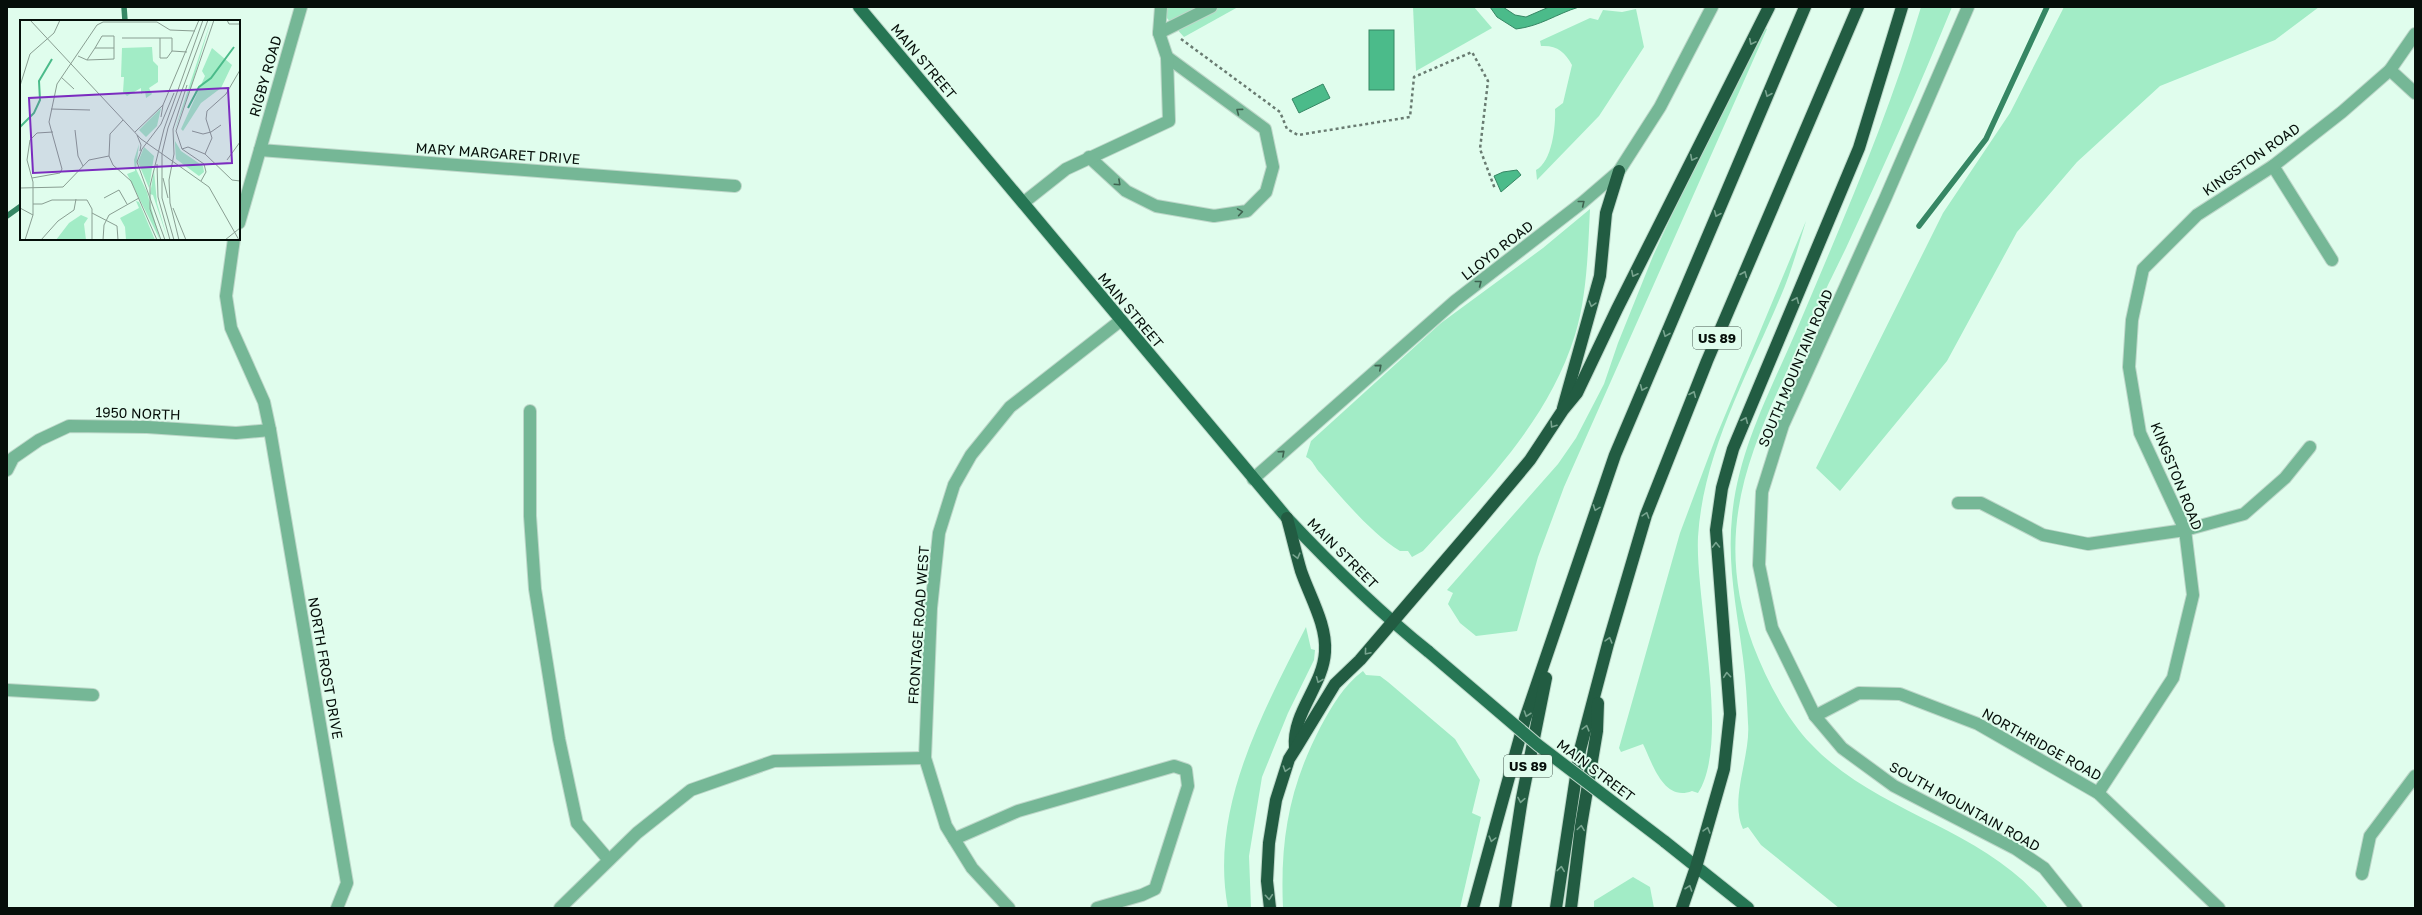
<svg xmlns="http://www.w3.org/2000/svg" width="2422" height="915" font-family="'Golos Text',sans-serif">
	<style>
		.green { fill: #a2ecc6 }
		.water { fill: #4bbb8a; stroke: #368764 }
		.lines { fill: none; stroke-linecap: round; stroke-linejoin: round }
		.stream { stroke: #368764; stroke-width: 5.5 }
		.minor-casing { stroke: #bdd7c9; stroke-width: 14 }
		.major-casing { stroke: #bdd7c9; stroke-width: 14 }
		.highway-casing { stroke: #bdd7c9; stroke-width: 14 }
		.path { stroke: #697b71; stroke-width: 2.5; stroke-dasharray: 3 3; stroke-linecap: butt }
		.minor { stroke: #75b796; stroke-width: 12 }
		.major { stroke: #267654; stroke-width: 12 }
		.highway { stroke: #225c42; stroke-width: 12 }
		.major-bridge-casing { stroke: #bdd7c9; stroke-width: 14; stroke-linecap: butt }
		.major-bridge { stroke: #267654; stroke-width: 12 }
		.oneway { stroke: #78a48f }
		.oneway2 { stroke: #3e6350 }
		.labels { text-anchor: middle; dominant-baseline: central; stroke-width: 4; stroke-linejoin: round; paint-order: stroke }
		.shield { fill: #e0fded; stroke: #47564e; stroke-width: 1 }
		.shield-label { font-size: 13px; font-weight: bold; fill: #060f0a }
		.street-label { font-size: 14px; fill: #060f0a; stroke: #e0fded }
		.inset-river { fill: none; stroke: #4bbb8a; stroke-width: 2 }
		.inset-road { fill: none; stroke: #899e92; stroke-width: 1 }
		.view { fill: #7b2cbf; fill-opacity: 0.15; stroke: #7b2cbf; stroke-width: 2 }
		.inset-edge { fill: none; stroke: #060f0a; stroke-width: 2 }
	</style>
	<rect width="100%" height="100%" fill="#e0fded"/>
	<g class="green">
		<polygon points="1157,7 1238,7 1184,37"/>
		<polygon points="1413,7 1474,7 1492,28 1416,71"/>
		<path d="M 1921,7 L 1952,7 C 1919,88 1883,168 1846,248 C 1826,289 1806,330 1787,371 C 1742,467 1716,540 1753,645 C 1766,679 1786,718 1811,744 C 1878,815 1989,829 2048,908 L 1839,908 L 1761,845 L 1748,827 L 1743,829 C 1729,799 1751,756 1748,723 C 1747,702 1746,680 1743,658 C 1737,611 1727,565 1732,517 C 1738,448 1774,384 1800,322 C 1844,218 1889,115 1921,7 Z"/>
		<polygon points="2064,7 2319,7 2275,40 2160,86 2077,162 2017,232 1947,361 1840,491 1816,468 1943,213 2010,113"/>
		<path d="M 1636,9 L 1644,47 L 1599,116 L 1537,180 L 1536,170 C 1552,162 1556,126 1555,109 L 1563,103 L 1572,65 C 1565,52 1557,45 1541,46 L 1540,41 L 1590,18 L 1598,20 L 1603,10 L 1622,12 Z"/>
		<polygon points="1763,26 1767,29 1564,487 1538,557 1517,631 1476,636 1460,623 1448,604 1453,593 1447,590 1558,464 1576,438 1604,384 1618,343 1653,256 1691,173"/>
		<path d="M 1590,209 C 1588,250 1587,296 1575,335 C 1548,422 1483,486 1423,551 L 1412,557 L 1408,551 L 1400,551 C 1372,534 1343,499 1321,474 C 1314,467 1314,461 1306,457 L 1311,441 L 1441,323 L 1543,248 Z"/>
		<path d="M 1806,221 C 1798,247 1791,273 1780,298 C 1748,374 1703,453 1698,537 C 1695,601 1731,742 1698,793 L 1692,791 C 1664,802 1653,765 1643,744 L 1621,752 L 1619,748 L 1680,533 L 1716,437 Z"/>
		<path d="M 1306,627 L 1311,649 L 1315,650 L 1314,660 L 1288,713 L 1262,777 L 1249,856 L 1251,908 L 1228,908 C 1209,809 1263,712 1306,627 Z"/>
		<path d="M 1363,671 L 1366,675 L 1380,676 L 1388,682 L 1455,739 L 1480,780 L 1472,813 L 1481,817 L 1460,908 L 1283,908 C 1280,840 1289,787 1321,726 C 1332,706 1344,685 1363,671 Z"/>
		<polygon points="1633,877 1650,887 1654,908 1594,908 1594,901"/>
	</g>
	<g class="water">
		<path d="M 1490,7 L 1503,7 L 1515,15 L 1526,17 L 1549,7 L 1579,7 C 1556,14 1541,26 1516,29 L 1497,17 Z"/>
		<rect x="1369" y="30" width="25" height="60"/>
		<polygon points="1323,84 1330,98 1299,113 1292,99"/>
		<polygon points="1517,170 1521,175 1501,192 1494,176 1503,172"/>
	</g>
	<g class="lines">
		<g class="stream">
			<polyline points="124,7 125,21"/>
			<polyline points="7,216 21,206"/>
			<polyline points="1919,226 1986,139 2047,7"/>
		</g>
		<g class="minor-casing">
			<g id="minor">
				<polyline points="1968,7 1885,199 1783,425 1762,492 1759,565 1772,628 1815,716 1842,748 1894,786 2016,849 2044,868 2076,908"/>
				<polyline points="1159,33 1211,7"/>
				<polyline points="2390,70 2415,93"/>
				<polyline points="260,150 735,186"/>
				<polyline points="1089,157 1126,191 1156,206 1214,216 1247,211 1266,192 1273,167 1265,129 1167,57"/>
				<polyline points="2273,166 2332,260"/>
				<polyline points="1023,203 1066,169 1169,121 1167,57 1159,33 1161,7"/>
				<polyline points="239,223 301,7"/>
				<polyline points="234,239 226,296 231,328 264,402 270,430 347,883 337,908"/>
				<polyline points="530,411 530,516 535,589 559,739 577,823 608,859"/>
				<polyline points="7,470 13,458 39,440 69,426 147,427 236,433 270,430"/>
				<polyline points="1253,479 1455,301 1583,202 1619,171 1660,107 1712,7"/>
				<polyline points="1958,503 1981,503 2043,535 2088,544 2185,530 2244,514 2285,478 2310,447"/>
				<polyline points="7,690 93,695"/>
				<polyline points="1815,716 1859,693 1900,694 1978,724 2098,793 2219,908"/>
				<polyline points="2098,793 2173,678 2193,595 2185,530 2140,433 2129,367 2132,320 2143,269 2197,215 2273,166 2342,112 2390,70 2415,34"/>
				<polyline points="954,839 1018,811 1174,766 1186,770 1188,786 1155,889 1142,895 1097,908"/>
				<polyline points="2362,874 2370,836 2415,776"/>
				<polyline points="560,908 637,833 691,790 774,761 925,758"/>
				<polyline points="1009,908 972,868 946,826 925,758 931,608 939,533 954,485 971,455 1010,407 1120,321"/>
			</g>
		</g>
		<g class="major-casing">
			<g id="major">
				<path d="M 859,7 L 1287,518 C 1332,566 1378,611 1429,652"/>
				<polyline points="1664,841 1748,908"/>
			</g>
		</g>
		<g class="highway-casing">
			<g id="highway">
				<polyline points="1563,408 1600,276 1606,213 1619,171"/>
				<path d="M 1287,518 C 1292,536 1296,554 1301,571 C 1310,597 1327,625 1325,652 C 1323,686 1292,713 1295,747"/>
				<polyline points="1270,908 1267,881 1269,843 1276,800 1289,759 1296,748 1335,684 1360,660 1479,521 1530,460 1563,410 1577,393 1617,309 1769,7"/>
				<polyline points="1473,908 1525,719 1615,455 1805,7"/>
				<polyline points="1505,908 1522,798 1546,678"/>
				<polyline points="1556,908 1580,750 1608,644 1646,515 1707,361 1858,7"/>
				<polyline points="1571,908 1581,826 1597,731 1598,703"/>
				<polyline points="1682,908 1696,867 1724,769 1730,714 1716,530 1722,488 1733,449 1859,148 1902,7"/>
			</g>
		</g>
		<polyline class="path" points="1181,39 1280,112 1287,129 1298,135 1410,117 1414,77 1472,52 1488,81 1480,149 1495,189"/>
		<use href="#minor" class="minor"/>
		<use href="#major" class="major"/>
		<use href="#highway" class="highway"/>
		<g class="major-bridge-casing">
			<polyline id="major-bridge" points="1429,652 1538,745 1664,841"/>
		</g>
		<use href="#major-bridge" class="major-bridge"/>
	</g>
	<defs><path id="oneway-chevron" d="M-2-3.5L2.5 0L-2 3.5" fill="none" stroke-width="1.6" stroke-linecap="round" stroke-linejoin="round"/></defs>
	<g class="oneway">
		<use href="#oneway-chevron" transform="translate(1752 42) rotate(117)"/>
		<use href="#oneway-chevron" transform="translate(1768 94) rotate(113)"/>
		<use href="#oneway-chevron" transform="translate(1693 158) rotate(117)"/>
		<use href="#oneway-chevron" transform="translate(1717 214) rotate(113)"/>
		<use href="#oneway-chevron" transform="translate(1634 274) rotate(117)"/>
		<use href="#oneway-chevron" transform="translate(1744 274) rotate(-67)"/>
		<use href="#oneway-chevron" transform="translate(1796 300) rotate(-67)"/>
		<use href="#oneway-chevron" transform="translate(1592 304) rotate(106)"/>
		<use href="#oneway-chevron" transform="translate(1666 334) rotate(112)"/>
		<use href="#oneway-chevron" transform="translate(1643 388) rotate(113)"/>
		<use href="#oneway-chevron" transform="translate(1693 394) rotate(-67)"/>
		<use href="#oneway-chevron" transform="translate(1745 420) rotate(-67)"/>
		<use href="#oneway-chevron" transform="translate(1553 425) rotate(123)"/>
		<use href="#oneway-chevron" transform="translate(1596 508) rotate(110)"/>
		<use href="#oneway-chevron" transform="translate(1646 515) rotate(-72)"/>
		<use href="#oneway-chevron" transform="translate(1716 545) rotate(-91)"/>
		<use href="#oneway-chevron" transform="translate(1297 556) rotate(75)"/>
		<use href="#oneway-chevron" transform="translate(1609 640) rotate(-74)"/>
		<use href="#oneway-chevron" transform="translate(1367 652) rotate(130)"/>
		<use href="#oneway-chevron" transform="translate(1727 675) rotate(-95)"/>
		<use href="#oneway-chevron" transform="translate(1319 680) rotate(112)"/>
		<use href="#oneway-chevron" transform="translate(1527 714) rotate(109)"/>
		<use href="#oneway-chevron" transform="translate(1586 728) rotate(-75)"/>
		<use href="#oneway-chevron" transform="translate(1286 769) rotate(108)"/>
		<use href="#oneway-chevron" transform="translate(1521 800) rotate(100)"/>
		<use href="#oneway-chevron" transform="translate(1581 828) rotate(-82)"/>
		<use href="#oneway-chevron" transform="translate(1707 830) rotate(-74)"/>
		<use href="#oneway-chevron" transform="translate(1492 839) rotate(105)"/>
		<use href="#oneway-chevron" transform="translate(1561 869) rotate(-83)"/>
		<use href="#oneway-chevron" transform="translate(1689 888) rotate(-71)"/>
		<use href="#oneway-chevron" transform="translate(1269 897) rotate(85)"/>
	</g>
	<g class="oneway2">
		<use href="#oneway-chevron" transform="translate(1239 111) rotate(-143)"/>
		<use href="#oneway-chevron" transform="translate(1118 183) rotate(43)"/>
		<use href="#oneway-chevron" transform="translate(1582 203) rotate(-39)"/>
		<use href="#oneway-chevron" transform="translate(1240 212) rotate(-9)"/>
		<use href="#oneway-chevron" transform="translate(1479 283) rotate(-38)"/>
		<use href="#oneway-chevron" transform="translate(1379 367) rotate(-41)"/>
		<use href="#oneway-chevron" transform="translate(1282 453) rotate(-42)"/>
	</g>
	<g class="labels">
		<g class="shield">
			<rect x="1693" y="327" width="48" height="22" rx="3"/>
			<rect x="1504" y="755" width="48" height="22" rx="3"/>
		</g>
		<g class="shield-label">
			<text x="1717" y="338">US 89</text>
			<text x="1528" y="766">US 89</text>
		</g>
		<g class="street-label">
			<text transform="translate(924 61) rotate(50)">MAIN STREET</text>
			<text transform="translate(265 76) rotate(-74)">RIGBY ROAD</text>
			<text transform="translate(498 153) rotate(4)">MARY MARGARET DRIVE</text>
			<text transform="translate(2251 159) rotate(-35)">KINGSTON ROAD</text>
			<text transform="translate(1497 250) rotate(-38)">LLOYD ROAD</text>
			<text transform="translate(1131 310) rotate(50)">MAIN STREET</text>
			<text transform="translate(1795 368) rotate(-67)">SOUTH MOUNTAIN ROAD</text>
			<text transform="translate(138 413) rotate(2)">1950 NORTH</text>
			<text transform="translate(2177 476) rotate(68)">KINGSTON ROAD</text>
			<text transform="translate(1343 553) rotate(45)">MAIN STREET</text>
			<text transform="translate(918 625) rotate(-86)">FRONTAGE ROAD WEST</text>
			<text transform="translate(326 668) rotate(80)">NORTH FROST DRIVE</text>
			<text transform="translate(2042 744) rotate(29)">NORTHRIDGE ROAD</text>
			<text transform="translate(1596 770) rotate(37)">MAIN STREET</text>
			<text transform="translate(1965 806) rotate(29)">SOUTH MOUNTAIN ROAD</text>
		</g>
	</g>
	<g transform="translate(20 20)">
		<rect width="220" height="220" fill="#e0fded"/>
		<path d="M 191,0 L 171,68 L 154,112 L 155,121 L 161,131 L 183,146 L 184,152 L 179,156 L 156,139 L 154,112 ZM 132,27 L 133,41 L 138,46 L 138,62 L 129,68 L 132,74 L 126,78 L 125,71 L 121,74 L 121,68 L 107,76 L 103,72 L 104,57 L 101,57 L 102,28 ZM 192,28 L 212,45 L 201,68 L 181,83 L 163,111 L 161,109 L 185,56 L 182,51 ZM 141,88 L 137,106 L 126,117 L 119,110 ZM 119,124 L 116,149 L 127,172 L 140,220 L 107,154 L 115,151 L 114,140 ZM 124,127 L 134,136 L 129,168 L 118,142 ZM 134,151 L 137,183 L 148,220 L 133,175 L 130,174 ZM 116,181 L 119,182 L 135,220 L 106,220 L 105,207 L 100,198 L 119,188 ZM 61,195 L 68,198 L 64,204 L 66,220 L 36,220 L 49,203 Z" fill="#a2ecc6"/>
		<path class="inset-river" d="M 168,88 L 179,67 L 191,58 L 214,27M 0,107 L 14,93 L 20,80 L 19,61 L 32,39"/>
		<path class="inset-road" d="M 10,0 L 121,119 L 189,167 L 219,220M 207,0 L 209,4 L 220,4M 102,18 L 152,18 L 152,31 L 147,38 L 140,38 L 140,18M 152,31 L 167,32M 58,36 L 67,40 L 94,39 L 94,16 L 82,16 L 75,28M 67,40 L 75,28 L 94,28M 41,57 L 54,69M 0,66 L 10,34 L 34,13 L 40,0M 31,89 L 70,90M 141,97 L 143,85M 103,100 L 90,114 L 89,136 L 93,145 L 111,161 L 137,220M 55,110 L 58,136 L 63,146M 172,111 L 183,114 L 191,112 L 201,105M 115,112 L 143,85 L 179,0M 117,115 L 121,125 L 120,131M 162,129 L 168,127 L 185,134 L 212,160 L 220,161M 185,134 L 192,118 L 186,99 L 187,91 L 206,74 L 220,50M 207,140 L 220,122M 137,144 L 138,177 L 150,220M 12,158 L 40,153 L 42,149 L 29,102 L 37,64 L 77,5 L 83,2 L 137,2 L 150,10 L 175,11M 143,158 L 148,178M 181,161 L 186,152 L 184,144 L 162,129 L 156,111 L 194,0M 0,168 L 43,167 L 69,140 L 89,136M 84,178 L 99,170 L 107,184M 13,184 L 22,184 L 32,180 L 67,180 L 72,189 L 72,220M 0,188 L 13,195M 153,188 L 166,220M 72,193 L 97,206 L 98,220M 5,220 L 13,195 L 13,162 L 7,140 L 10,120 L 17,113 L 33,112M 21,220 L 38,201 L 54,190 L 56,179M 83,220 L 84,205 L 89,195 L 119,178M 141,220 L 130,189 L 130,166 L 144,109 L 183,0M 145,220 L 117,142 L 122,129 L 141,104 L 154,73M 154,220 L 142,178 L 142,133 L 148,108 L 188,0M 159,220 L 150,183 L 149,160 L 154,134 L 153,109 L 167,65M 205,220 L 220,208"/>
		<path class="view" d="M 208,68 L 212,143 L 13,153 L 9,78 Z"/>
		<rect width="220" height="220" class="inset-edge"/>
	</g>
	<rect width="2422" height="915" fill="none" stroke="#060f0a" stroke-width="16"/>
</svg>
